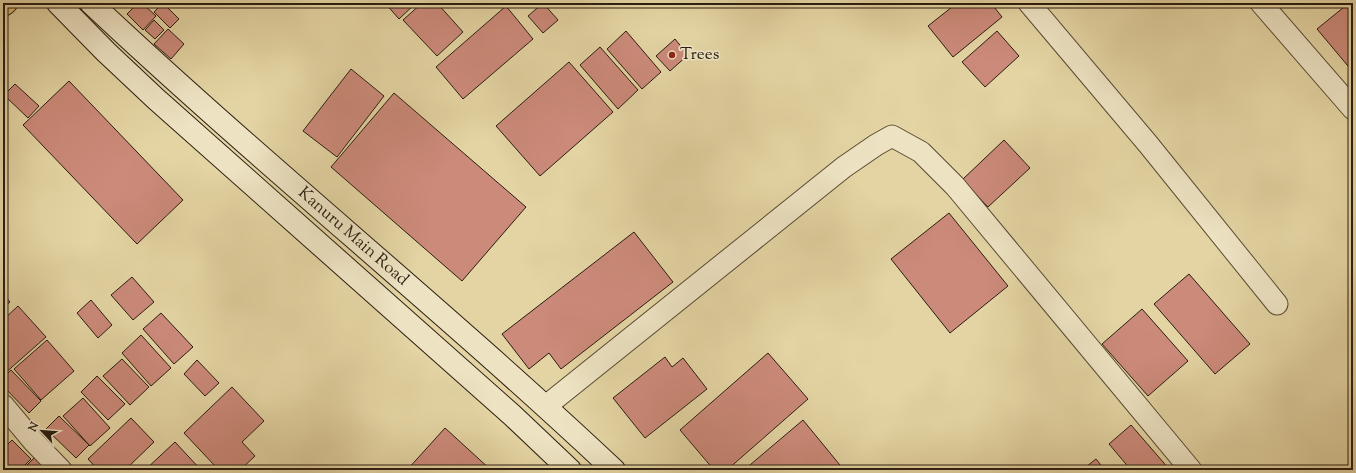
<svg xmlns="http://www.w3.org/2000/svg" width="1356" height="473" font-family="'Sorts Mill Goudy',serif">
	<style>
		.building { fill: #cc8a7a; stroke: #291d0f }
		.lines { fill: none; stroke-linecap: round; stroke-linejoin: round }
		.minor-casing { stroke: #584b34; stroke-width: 23 }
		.secondary-casing { stroke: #291d0f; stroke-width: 24 }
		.primary-casing { stroke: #291d0f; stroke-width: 24 }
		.minor { stroke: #ede3c3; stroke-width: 21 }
		.secondary { stroke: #ede3c3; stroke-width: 22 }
		.primary { stroke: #e2ba72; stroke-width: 22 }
		.poi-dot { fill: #8f2418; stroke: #ede3c3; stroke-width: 1.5 }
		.labels { text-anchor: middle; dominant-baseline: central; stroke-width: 3.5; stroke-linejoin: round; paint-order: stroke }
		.poi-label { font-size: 17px; fill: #291d0f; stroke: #ede3c3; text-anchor: start }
		.street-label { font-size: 17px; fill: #291d0f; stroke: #ede3c3 }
	</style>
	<rect width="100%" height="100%" fill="#e4d4a3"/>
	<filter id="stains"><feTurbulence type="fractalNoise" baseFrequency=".005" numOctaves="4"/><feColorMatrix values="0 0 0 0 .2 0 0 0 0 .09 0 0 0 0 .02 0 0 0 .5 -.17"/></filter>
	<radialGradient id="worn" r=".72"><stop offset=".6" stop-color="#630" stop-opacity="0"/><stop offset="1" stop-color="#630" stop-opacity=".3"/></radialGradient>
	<g class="building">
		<polygon points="138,3 142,3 156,16 143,30 127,14"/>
		<polygon points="163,3 179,19 170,28 154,12"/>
		<polygon points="385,3 416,3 399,19"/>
		<polygon points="422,3 437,3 463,32 437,56 403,20"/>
		<polygon points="543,3 558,20 543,33 528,16"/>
		<polygon points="957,3 991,3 1002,17 953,57 928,26"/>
		<polygon points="1349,3 1353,3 1353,72 1317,29"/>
		<polygon points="506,6 533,39 463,99 436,67"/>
		<polygon points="154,20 164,30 155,39 145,30"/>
		<polygon points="168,29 184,44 171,59 154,44"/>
		<polygon points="626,31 661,72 642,89 607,49"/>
		<polygon points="997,31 1019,56 985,87 962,62"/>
		<polygon points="675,39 688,55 670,71 656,56"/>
		<polygon points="600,47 638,90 618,109 580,65"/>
		<polygon points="569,62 613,112 540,176 496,126"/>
		<polygon points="351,69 384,96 337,157 303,131"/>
		<polygon points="69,81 183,200 137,244 23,125"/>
		<polygon points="15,84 39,106 28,118 4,95"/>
		<polygon points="394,93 526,207 462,281 331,167"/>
		<polygon points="1004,140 1030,168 988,207 962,180"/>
		<polygon points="949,213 1008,286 950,333 891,259"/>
		<polygon points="634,232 673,282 561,369 549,353 529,369 502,334"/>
		<polygon points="1189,274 1250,344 1215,374 1154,304"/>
		<polygon points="132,277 154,302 133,320 111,295"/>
		<polygon points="3,294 10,302 3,308"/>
		<polygon points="91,300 112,325 98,338 77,313"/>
		<polygon points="18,306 46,337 3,375 3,320"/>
		<polygon points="1142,309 1188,361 1148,396 1102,344"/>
		<polygon points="161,313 193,347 174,364 143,329"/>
		<polygon points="141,335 171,368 151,386 122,353"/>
		<polygon points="47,340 74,371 41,400 14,369"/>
		<polygon points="768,353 808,399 727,470 714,470 680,430"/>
		<polygon points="665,357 672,367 683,358 707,389 645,438 613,398"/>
		<polygon points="122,359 149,387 130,405 103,376"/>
		<polygon points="197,360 219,383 205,396 184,374"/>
		<polygon points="11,370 41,401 29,413 3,386 3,378"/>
		<polygon points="97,376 125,404 108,420 81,392"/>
		<polygon points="232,387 264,421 242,442 255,456 240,470 213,470 216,467 184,433"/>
		<polygon points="83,398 110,428 90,446 63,416"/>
		<polygon points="59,416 89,445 76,458 46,429"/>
		<polygon points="131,418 154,442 125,470 98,470 88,459"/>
		<polygon points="803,420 844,470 744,470"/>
		<polygon points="1131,425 1170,470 1131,470 1109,444"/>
		<polygon points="445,428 491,470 407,470"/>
		<polygon points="3,438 8,443 3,448"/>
		<polygon points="12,440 31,459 20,470 3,470 3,449"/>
		<polygon points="175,442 201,470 145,470"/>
		<polygon points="35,457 47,470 22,470"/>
		<polygon points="1096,459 1105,470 1082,470"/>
	</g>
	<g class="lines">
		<g class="minor-casing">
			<g id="minor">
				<polyline points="1029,3 1148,144 1277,304"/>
				<polyline points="1261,3 1353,109"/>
				<polyline points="3,405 34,442 61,470"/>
				<polyline points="546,406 844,167 876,145 892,136 921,152 955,186 1191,470"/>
			</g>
		</g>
		<g class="secondary-casing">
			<g id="secondary">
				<polyline points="58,3 106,52 156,99 512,415 570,470"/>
				<path id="s1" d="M 91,3 C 261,163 444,310 614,470"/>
			</g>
		</g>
		<g class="primary-casing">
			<polyline id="primary" points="3,5 6,3"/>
		</g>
		<use href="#minor" class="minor"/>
		<use href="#secondary" class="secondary"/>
		<use href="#primary" class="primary"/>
	</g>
	<circle class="poi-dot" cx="672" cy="55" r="4"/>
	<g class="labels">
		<g class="poi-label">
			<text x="680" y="55">Trees</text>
		</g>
		<g class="street-label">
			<text stroke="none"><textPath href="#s1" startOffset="351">Kanuru Main Road</textPath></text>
		</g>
	</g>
	<rect width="1356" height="473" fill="none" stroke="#e4d4a3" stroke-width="16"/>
	<rect x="4" y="4" width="1348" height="465" fill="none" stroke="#291d0f" stroke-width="2"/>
	<rect x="8" y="8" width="1340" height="457" fill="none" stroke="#291d0f"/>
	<g transform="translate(42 431) rotate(296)" stroke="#ede3c3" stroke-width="3" paint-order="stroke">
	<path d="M0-3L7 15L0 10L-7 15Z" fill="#291d0f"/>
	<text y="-6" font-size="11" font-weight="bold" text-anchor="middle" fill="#291d0f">N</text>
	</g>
	<rect width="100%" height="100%" filter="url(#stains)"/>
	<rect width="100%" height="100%" fill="url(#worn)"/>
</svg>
